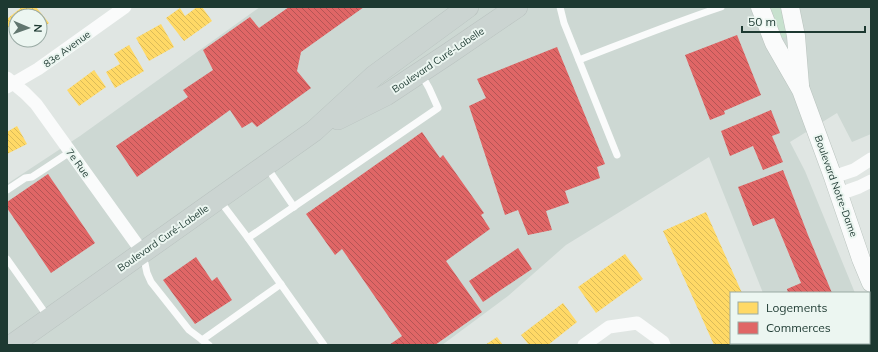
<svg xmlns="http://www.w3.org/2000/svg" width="878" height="352" font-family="Mulish,sans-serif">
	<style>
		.built { fill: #cdd8d3 }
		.grass { fill: #c7e1ce }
		.homes { fill: url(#homes-back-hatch) }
		.shops { fill: url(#shops-back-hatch) }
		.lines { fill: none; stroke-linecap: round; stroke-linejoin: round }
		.secondary-casing { stroke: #b9c3be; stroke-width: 19 }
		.primary-casing { stroke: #bac3c0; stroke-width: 22 }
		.lane { stroke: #fafbfb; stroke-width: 7 }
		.street { stroke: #fafbfb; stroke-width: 13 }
		.secondary { stroke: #fafbfb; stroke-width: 18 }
		.primary { stroke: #cbd4d1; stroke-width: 21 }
		.labels { text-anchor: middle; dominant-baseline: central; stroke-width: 4; stroke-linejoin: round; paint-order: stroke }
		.street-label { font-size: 10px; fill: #1d3931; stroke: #ecf6f1 }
	</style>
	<defs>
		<pattern id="homes-back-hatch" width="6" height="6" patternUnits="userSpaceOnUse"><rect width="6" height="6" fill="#ffd966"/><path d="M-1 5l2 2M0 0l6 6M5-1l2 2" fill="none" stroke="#dabb59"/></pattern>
		<pattern id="shops-back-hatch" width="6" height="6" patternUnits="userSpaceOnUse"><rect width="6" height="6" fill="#e06666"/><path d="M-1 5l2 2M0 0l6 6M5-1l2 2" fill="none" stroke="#b55555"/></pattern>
	</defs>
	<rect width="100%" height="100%" fill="#e0e6e3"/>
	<g class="built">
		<polygon points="260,7 871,7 871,134 852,142 837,113 790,142 805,171 855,293 763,293 709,157 566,245 508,296 442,345 7,345 7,184 80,136"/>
		<polygon points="783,343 853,343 848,345 784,345"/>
	</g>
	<polygon class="grass" points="770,7 780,7 783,16 786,37 782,38"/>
	<g class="homes">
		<polygon points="22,7 36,7 49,23 40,30 40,16 16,16 16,37 7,25 7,19"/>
		<polygon points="197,7 202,7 212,21 184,41 166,18 180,8 185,16"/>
		<polygon points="161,24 174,47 149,61 136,38"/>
		<polygon points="129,45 144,71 115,88 106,72 120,64 114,54"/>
		<polygon points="94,70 106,87 79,106 67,90"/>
		<polygon points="17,126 27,144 7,154 7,132"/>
		<polygon points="706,212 742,293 731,293 731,343 753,343 749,345 714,345 663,231"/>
		<polygon points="625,254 643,279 596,313 578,287"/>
		<polygon points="563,303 577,322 548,345 529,345 521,335"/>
		<polygon points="497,337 503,345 485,345"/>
	</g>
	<g class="shops">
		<polygon points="289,7 364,7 301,52 297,71 311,88 257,127 252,122 242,128 230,110 137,177 116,146 188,97 183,90 213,70 203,50 250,17 259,28"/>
		<polygon points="737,35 761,95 724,111 725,114 710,120 685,55"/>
		<polygon points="557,47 605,164 597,167 600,178 565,191 569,203 546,211 552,230 528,235 518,210 505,215 469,106 486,98 477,79"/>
		<polygon points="771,110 780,133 772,136 783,162 763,170 753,146 730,156 721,131"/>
		<polygon points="422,132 440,158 443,155 484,213 481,215 490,229 446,261 482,312 435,345 389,345 402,336 342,249 335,255 306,214"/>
		<polygon points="783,170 808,235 832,293 788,293 787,289 801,283 774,218 753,226 738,187"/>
		<polygon points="48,174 95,243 51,273 7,208 7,202"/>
		<polygon points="518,248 532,269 483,302 469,281"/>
		<polygon points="196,257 212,281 217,277 232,300 195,324 163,280"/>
	</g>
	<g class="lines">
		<g class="secondary-casing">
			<g id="secondary">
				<polyline points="760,7 774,43 801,90 833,177 861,259 871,283"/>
				<polyline points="790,7 796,36 800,85"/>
			</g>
		</g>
		<g class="primary-casing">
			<g id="primary">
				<polyline points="338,119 386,95 448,54 517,7"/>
				<polyline points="12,345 314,131 374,76 468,7"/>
			</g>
		</g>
		<g class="lane">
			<polyline points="560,7 564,23 617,155"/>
			<path d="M 579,60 C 626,42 673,23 721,7"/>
			<polyline points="266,166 294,207"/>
			<polyline points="7,190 25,178 32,177 70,152"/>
			<polyline points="220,201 248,238 438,108 429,88 421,74"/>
			<polyline points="248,238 324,345"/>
			<polyline points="143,254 147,273 151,282 189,330 209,345"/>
			<polyline points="7,259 48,317"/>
			<polyline points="202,340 281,284"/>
		</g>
		<g class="street">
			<polyline points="7,78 25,93 36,104 143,253"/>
			<polyline points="7,87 38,69 125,7"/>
			<polyline points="833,177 854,170 871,159"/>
			<polyline points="839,194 859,187 871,181"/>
			<polyline points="584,345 609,327 637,323 663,342 664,345"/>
		</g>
		<use href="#secondary" class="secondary"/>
		<use href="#primary" class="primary"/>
	</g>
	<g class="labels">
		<g class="street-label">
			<text transform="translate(67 49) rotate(-36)">83e Avenue</text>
			<text transform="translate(438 60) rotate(-34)">Boulevard Curé-Labelle</text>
			<text transform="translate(78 163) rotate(54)">7e Rue</text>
			<text transform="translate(836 186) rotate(70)">Boulevard Notre-Dame</text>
			<text transform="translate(163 238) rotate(-35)">Boulevard Curé-Labelle</text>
		</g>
	</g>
	<rect width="878" height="352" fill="none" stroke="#1d3931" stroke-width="16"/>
	<rect x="730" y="292" width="140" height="52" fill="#ecf6f1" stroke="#99aaa4"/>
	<rect x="738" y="302" width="20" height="12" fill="#ffd966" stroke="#99aaa4"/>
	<text x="766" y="312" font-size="12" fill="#1d3931">Logements</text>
	<rect x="738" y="322" width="20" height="12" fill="#e06666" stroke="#99aaa4"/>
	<text x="766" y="332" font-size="12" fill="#1d3931">Commerces</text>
	<g transform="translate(28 28) rotate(92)"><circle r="19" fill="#ecf6f1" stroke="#99aaa4"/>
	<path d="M0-3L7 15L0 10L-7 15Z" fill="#61766f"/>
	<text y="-6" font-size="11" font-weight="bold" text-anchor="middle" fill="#1d3931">N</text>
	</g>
	<path d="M742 26v6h123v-6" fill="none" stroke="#1d3931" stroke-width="2"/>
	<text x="748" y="26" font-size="12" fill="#1d3931" stroke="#ecf6f1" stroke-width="3" paint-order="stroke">50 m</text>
</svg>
